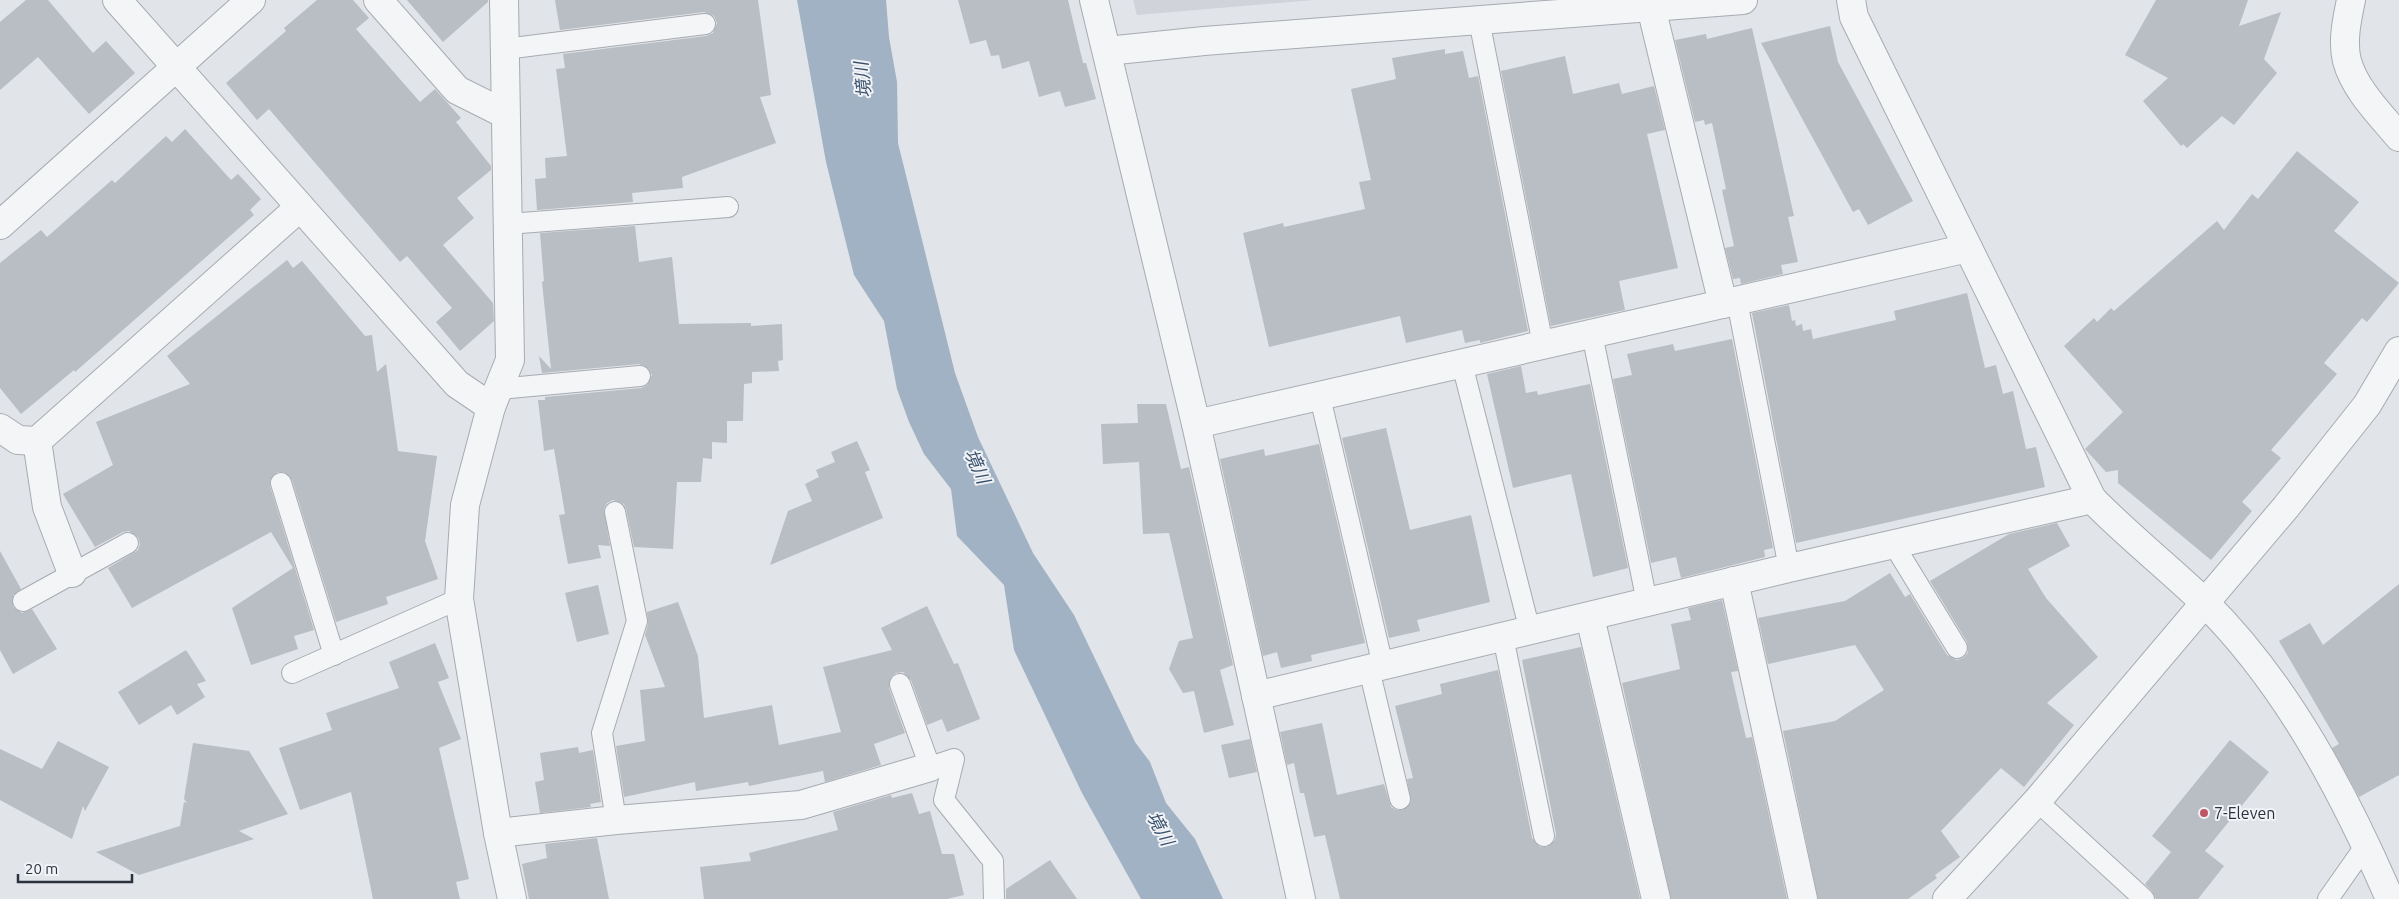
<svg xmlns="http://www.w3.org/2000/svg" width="2399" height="899" font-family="Ubuntu,'Noto Sans JP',sans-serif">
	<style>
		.built { fill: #d0d3da }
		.water { fill: #a0b2c4 }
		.building { fill: #b9bdc4 }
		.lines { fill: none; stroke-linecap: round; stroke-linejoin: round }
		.service-casing { stroke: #a7abb2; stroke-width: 22 }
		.minor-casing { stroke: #a7abb2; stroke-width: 30 }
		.tertiary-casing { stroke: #a7abb2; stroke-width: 30 }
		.service { stroke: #f3f5f7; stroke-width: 20 }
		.minor { stroke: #f3f5f7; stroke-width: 28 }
		.tertiary { stroke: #f3f5f7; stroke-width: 28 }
		.poi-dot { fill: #c05464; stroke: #f1f3f6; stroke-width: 2 }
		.labels { text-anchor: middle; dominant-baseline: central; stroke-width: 4; stroke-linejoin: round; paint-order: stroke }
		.poi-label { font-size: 16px; fill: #2b323e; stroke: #f1f3f6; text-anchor: start }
		.water-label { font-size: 18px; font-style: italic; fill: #3a516e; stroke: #f1f3f6 }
	</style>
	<rect width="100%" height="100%" fill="#e1e4e8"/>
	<polygon class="built" points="1133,0 1313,0 1137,15"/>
	<polygon class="water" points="797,0 886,0 889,37 897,82 898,143 955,373 978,437 1033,553 1074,615 1135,742 1150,762 1166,803 1195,839 1223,899 1141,899 1082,793 1014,650 1004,585 957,536 951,489 924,454 909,422 897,389 884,321 854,275 826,162"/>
	<g class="building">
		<polygon points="26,0 48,0 93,53 106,41 135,73 89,114 38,57 0,90 0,22"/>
		<polygon points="317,0 353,0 369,18 356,29 420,102 435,89 461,118 456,122 491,166 491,170 457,198 474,218 443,245 493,303 494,321 460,351 436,322 452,308 407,256 400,262 269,109 257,120 226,83 286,31 284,28"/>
		<polygon points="407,0 488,0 488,2 443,42"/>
		<polygon points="555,0 758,0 771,95 760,97 776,143 682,177 683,188 632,193 633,202 537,210 535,179 546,178 545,158 567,156 556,69 565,68 563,54 706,36 713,33 717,23 714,16 704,12 560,30"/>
		<polygon points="958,0 1068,0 1083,63 1086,63 1096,99 1065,107 1060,91 1039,97 1029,61 1002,69 999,55 991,56 986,40 970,44"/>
		<polygon points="2156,0 2248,0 2239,26 2281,12 2264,59 2277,73 2234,125 2222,116 2187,148 2183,144 2181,146 2143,101 2168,78 2125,55"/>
		<polygon points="1830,26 1838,62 1913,201 1868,225 1859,209 1853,212 1761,43"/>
		<polygon points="1752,28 1794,216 1788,217 1798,262 1781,265 1783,274 1741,284 1740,278 1733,279 1725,248 1734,246 1722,190 1726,189 1712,123 1705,125 1704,120 1695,122 1675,40 1706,34 1707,39"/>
		<polygon points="1445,49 1445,54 1463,51 1469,78 1478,76 1528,331 1480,343 1480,340 1465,343 1462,330 1406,343 1400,316 1269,347 1243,233 1283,223 1284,227 1365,209 1359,182 1371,180 1351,89 1396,79 1392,58"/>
		<polygon points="1565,56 1573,94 1619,83 1622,94 1654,86 1665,130 1647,134 1678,268 1619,281 1625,310 1551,326 1501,71"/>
		<polygon points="185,129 231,180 238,174 261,199 250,210 254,215 75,372 74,370 21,414 0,388 0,263 41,230 47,237 112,180 115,183 166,136 172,142"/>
		<polygon points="2297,151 2359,202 2334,231 2399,283 2367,322 2362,318 2324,363 2337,374 2271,450 2281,458 2242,502 2252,511 2211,560 2118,483 2118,470 2106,472 2085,449 2123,412 2064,346 2094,318 2097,322 2111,308 2114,311 2217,221 2224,230 2252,194 2258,199"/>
		<polygon points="635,226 639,262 672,257 679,324 751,323 751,326 782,324 783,360 778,361 779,371 752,372 752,383 744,384 743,421 727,421 727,443 712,442 712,459 703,458 701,482 677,482 673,549 634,547 626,509 624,504 613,500 607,503 604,509 610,546 598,545 601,558 568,564 559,515 565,514 554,449 544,451 538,400 545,400 545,397 641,388 647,385 652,375 649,369 639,364 542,373 539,356 551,369 542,282 544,281 540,233"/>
		<polygon points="287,260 293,268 302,261 365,336 372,335 377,372 386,364 398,451 437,456 425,541 438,579 386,597 388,604 336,622 292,480 284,472 277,472 270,480 270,486 314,630 294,636 298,649 251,665 232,608 293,568 271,532 132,608 108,568 138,550 140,544 138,537 129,531 123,532 95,547 63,494 113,465 96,422 190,384 167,356"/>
		<polygon points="1967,293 1985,368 1996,365 2003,394 2013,391 2026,449 2036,447 2045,487 1796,543 1752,313 1789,305 1792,321 1795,320 1796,326 1802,324 1803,331 1811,329 1813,339 1896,320 1894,311"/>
		<polygon points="1732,339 1773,548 1764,550 1765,557 1681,578 1676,557 1651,563 1613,379 1632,375 1627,354 1673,344 1675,351"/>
		<polygon points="1521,366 1526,393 1537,391 1538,395 1590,384 1628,568 1593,577 1571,474 1513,488 1487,374"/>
		<polygon points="1137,404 1166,404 1181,469 1189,467 1233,665 1220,670 1234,725 1204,733 1194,691 1183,693 1169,669 1179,641 1193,638 1169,533 1143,534 1139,462 1103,464 1101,424 1138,423"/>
		<polygon points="1386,428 1410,530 1471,515 1490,602 1417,620 1420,631 1389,638 1342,438"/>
		<polygon points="857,441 870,470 865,472 883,518 770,565 788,511 812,501 805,484 819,477 816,470 835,462 831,452"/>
		<polygon points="1319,444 1365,643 1311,655 1312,661 1281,668 1277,652 1263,656 1220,459 1264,449 1265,456"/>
		<polygon points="2057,523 2070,546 2028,569 2046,598 2098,657 2047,703 2074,725 2024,787 2001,768 1941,831 1960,857 1935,875 1937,878 1908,899 1818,899 1783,731 1835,721 1884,690 1855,645 1768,664 1758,618 1845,601 1890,573 1905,597 1910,594 1947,655 1957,660 1963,658 1968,653 1967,642 1930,581 2009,534"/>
		<polygon points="0,551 21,589 13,595 13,607 22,613 32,609 57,649 13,674 0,650"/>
		<polygon points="2399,584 2399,775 2359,797 2332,748 2339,744 2279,641 2310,623 2323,645"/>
		<polygon points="598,585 609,634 577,642 565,593"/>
		<polygon points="1722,600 1738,671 1731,672 1746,738 1752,737 1787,899 1671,899 1622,683 1680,669 1671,624 1691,620 1688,608"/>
		<polygon points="678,602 698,656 704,718 772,705 779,745 841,732 823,667 892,650 881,628 927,606 954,664 958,663 980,719 947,732 942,719 927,725 911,680 903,672 896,673 891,677 889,688 905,733 874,744 881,765 825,782 823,771 749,786 748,782 696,791 695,782 624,797 616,746 645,741 640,690 665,687 645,635 648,624 647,612"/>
		<polygon points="435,643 449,678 438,682 461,739 439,748 469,879 456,882 460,899 373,899 351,792 300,810 279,748 332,730 326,713 399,688 389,662"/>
		<polygon points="1581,647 1640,899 1340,899 1325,835 1314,837 1304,793 1300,793 1294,763 1287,765 1280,732 1322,723 1337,795 1384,784 1391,807 1397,810 1403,810 1411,802 1407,779 1413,778 1395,706 1442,694 1440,684 1498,670 1532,838 1540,847 1547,847 1555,840 1556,834 1522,660"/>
		<polygon points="186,650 206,681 197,684 205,697 177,715 171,705 139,725 118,692"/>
		<polygon points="1250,739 1257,772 1229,778 1221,745"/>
		<polygon points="2230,740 2269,772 2205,851 2224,866 2198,899 2156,899 2152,891 2145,884 2171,852 2152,836"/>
		<polygon points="58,741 109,767 85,811 83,806 72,839 0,800 0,749 42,769"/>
		<polygon points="193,743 249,751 288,814 239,831 254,839 139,875 96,852 180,826 184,802 187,803 184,799"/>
		<polygon points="578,747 579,753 593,750 601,802 590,804 591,807 540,813 535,782 544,780 540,753"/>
		<polygon points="912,793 919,814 930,811 942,854 954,854 964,895 947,899 704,899 700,867 751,861 749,853 838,830 833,812 891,795 892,798"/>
		<polygon points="597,838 609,899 529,899 522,864 547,858 545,844"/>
		<polygon points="1050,860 1077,899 1006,899 1006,889"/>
	</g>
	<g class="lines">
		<g class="service-casing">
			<g id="service">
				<polyline points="1479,20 1543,345"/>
				<polyline points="505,49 705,24"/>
				<polyline points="507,224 728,207"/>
				<polyline points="1737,301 1789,568"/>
				<polyline points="1592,334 1647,602"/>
				<polyline points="1462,364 1530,631"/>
				<polyline points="498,389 640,376"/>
				<polyline points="1320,397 1383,666"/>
				<polyline points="281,483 334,655"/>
				<polyline points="615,512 637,621 602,733 616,820"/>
				<polyline points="1894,545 1957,648"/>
				<polyline points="23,601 128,543"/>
				<polyline points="1503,637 1544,836"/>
				<polyline points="1369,669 1400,799"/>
				<polyline points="292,673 459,599"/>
				<polyline points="900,684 930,767 954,759 944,800 993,861 994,899"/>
				<polyline points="2037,801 2144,899"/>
				<polyline points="2328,899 2366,845"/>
			</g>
		</g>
		<g class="minor-casing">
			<g id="minor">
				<polyline points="117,0 457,384 491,407"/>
				<polyline points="378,0 457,90 505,114"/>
				<polyline points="504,0 510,360 491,407 465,505 459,599 498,833 512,899"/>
				<path d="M 1851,0 L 1854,17 L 2092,499 C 2128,536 2168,567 2204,602 C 2287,684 2344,793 2390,899"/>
				<path d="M 2351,0 C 2347,19 2342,42 2347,61 C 2355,90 2380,114 2399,137"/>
				<polyline points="1651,7 1723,304"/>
				<polyline points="1107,51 1204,41 1743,0"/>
				<polyline points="0,225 251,0"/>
				<polyline points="1196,424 1968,248"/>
				<polyline points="0,428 18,440 37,441 300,207"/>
				<polyline points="37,441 47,507 72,573"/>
				<polyline points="1734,581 1803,899"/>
				<polyline points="1590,617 1656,899"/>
				<polyline points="1256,696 1789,568 2092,499"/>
				<polyline points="498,833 616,820 801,805 930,767"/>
				<polyline points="1947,899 2037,801 2286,507 2367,405 2399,351"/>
			</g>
		</g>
		<g class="tertiary-casing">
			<polyline id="tertiary" points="1094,0 1196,424 1301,899"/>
		</g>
		<use href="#service" class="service"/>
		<use href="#minor" class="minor"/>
		<use href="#tertiary" class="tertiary"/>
	</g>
	<circle class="poi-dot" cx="2204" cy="813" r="5"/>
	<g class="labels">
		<g class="poi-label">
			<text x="2214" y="813">7-Eleven</text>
		</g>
		<g class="water-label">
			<text transform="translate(862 80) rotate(-96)">境川</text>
			<text transform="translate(978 466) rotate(66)">境川</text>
			<text transform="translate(1161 828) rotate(62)">境川</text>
		</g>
	</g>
	<path d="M18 874v8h114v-8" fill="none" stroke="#2b323e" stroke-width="2.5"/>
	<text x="25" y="874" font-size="15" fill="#2b323e" stroke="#f1f3f6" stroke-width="4" paint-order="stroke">20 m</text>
</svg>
